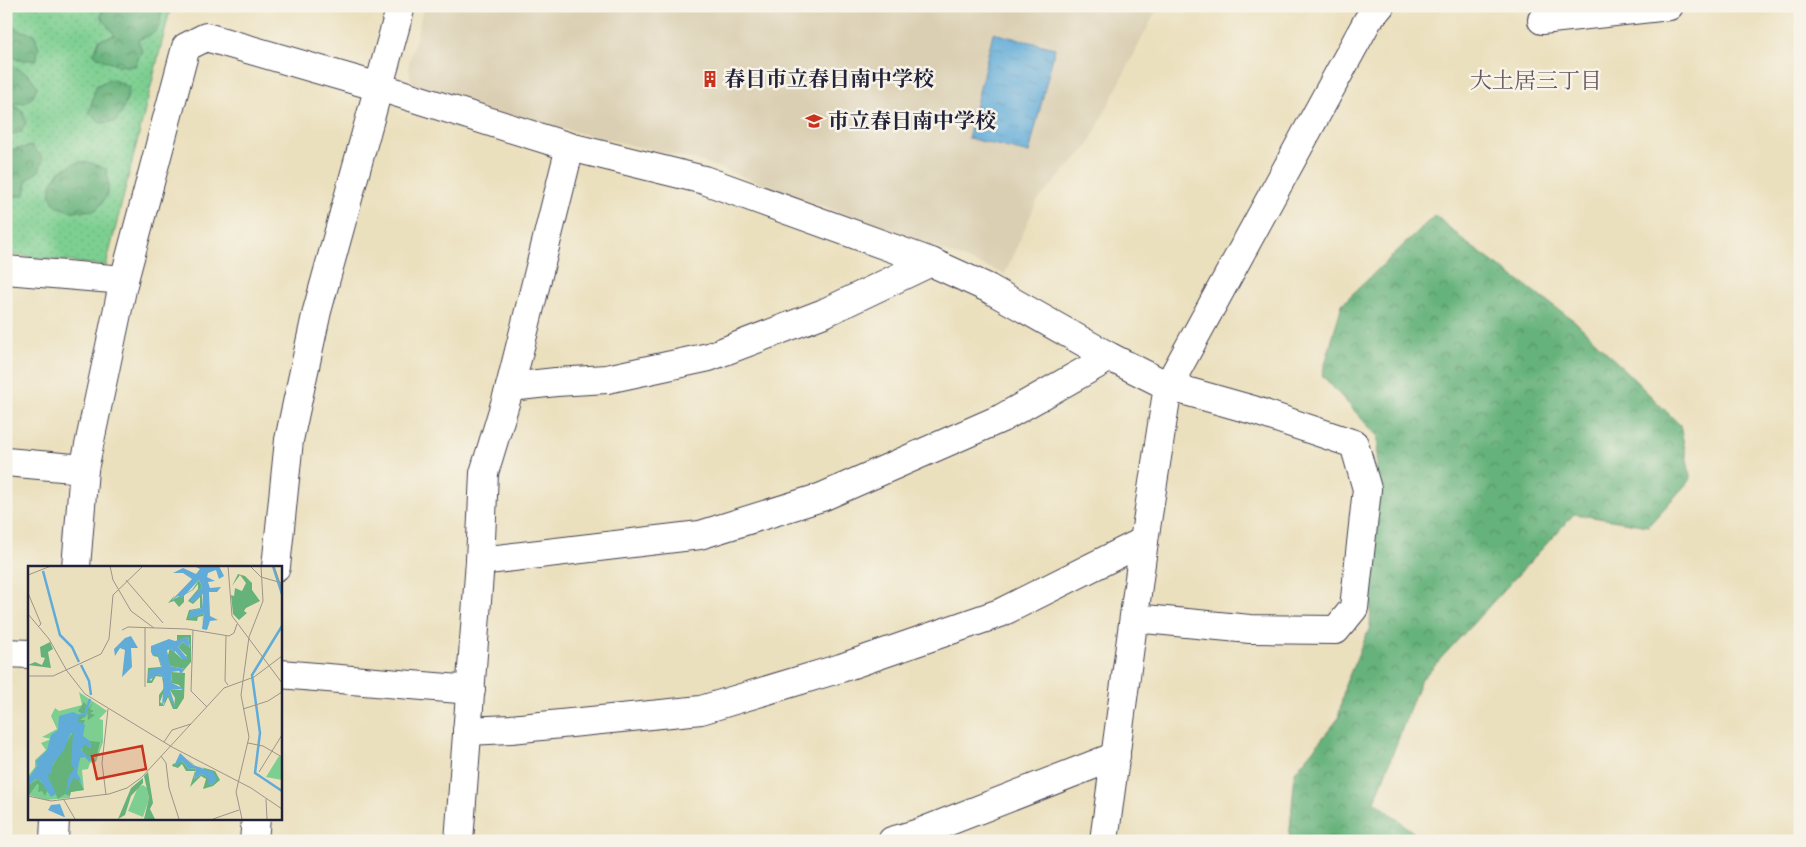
<svg xmlns="http://www.w3.org/2000/svg" width="1806" height="847" font-family="Cardo,'Noto Serif JP',serif">
	<style>
		.built { fill: #dacfb2 }
		.grass { fill: url(#grass-dots); stroke: #507866 }
		.forest { fill: url(#forest-crowns); stroke: #446a5b }
		.water { fill: url(#water-ripples); stroke: #41668a }
		.lines { fill: none; stroke-linecap: round; stroke-linejoin: round }
		.minor-casing { stroke: #403e4f; stroke-width: 30 }
		.minor { stroke: #fff; stroke-width: 28 }
		.labels { text-anchor: middle; dominant-baseline: central; stroke-width: 5; stroke-linejoin: round; paint-order: stroke }
		.poi-label { font-size: 21px; font-weight: bold; fill: #22223b; stroke: #f7f3e8; text-anchor: start }
		.neighbourhood-label { font-size: 22px; fill: #65565b; stroke: #f7f3e8 }
		.inset-river { fill: none; stroke: #60abd8; stroke-width: 2.5 }
		.inset-road { fill: none; stroke: #9b948a; stroke-width: 1 }
		.view { fill: #c8321e; fill-opacity: 0.15; stroke: #c8321e; stroke-width: 2.5 }
		.inset-edge { fill: none; stroke: #22223b; stroke-width: 2.5 }
	</style>
	<defs>
		<pattern id="grass-dots" width="8" height="8" patternUnits="userSpaceOnUse" patternTransform="scale(1.25)"><rect width="8" height="8" fill="#7dcf91"/><path d="M2 2h.1M6 6h.1" fill="none" stroke="#6cb17e" stroke-width="1.8" stroke-linecap="round"/></pattern>
		<pattern id="forest-crowns" width="20" height="18" patternUnits="userSpaceOnUse" patternTransform="scale(1.25)"><rect width="20" height="18" fill="#66b27b"/><path d="M2 6a3 3 0 1 1 6 0M12 15a3 3 0 1 1 6 0" fill="none" stroke="#549066"/></pattern>
		<pattern id="water-ripples" width="26" height="14" patternUnits="userSpaceOnUse" patternTransform="scale(1.25)"><rect width="26" height="14" fill="#60abd8"/><path d="M2 4q2-2 4 0t4 0M15 11q2-2 4 0t4 0" fill="none" stroke="#4f8bb0"/></pattern>
	</defs>
	<rect width="100%" height="100%" fill="#f7f3e8"/>
	<filter id="ink" filterUnits="userSpaceOnUse"><feTurbulence type="fractalNoise" baseFrequency=".02" numOctaves="2"/><feDisplacementMap in="SourceGraphic" scale="10" xChannelSelector="R" yChannelSelector="G"/><feConvolveMatrix kernelMatrix="1 2 1 2 8 2 1 2 1" color-interpolation-filters="sRGB"/></filter>
	<filter id="wash" filterUnits="userSpaceOnUse"><feTurbulence type="fractalNoise" baseFrequency=".0096" numOctaves="4" result="noise"/><feDisplacementMap in="SourceGraphic" scale="20" xChannelSelector="R" yChannelSelector="G"/><feGaussianBlur stdDeviation="1.12" result="paint"/><feColorMatrix in="noise" values="0 0 0 0 0 0 0 0 0 0 0 0 0 0 0 0 0 1.4 0 .05"/><feComposite in="paint" operator="in"/></filter>
	<g filter="url(#wash)">
		<rect width="100%" height="100%" fill="#ebe0be"/>
		<polygon class="built" points="424,6 1176,6 1156,11 1087,147 1037,201 1005,274 703,162 415,94 408,67"/>
		<polygon class="grass" points="6,6 171,6 106,266 6,254"/>
		<g class="forest">
			<path d="M 102,6 L 162,6 C 159,32 161,30 138,40 L 142,50 L 135,66 C 119,67 107,63 94,54 L 99,40 L 115,35 L 101,17 Z"/>
			<polygon points="6,22 18,30 34,34 39,48 36,60 18,60 6,52"/>
			<polygon points="6,62 29,75 37,86 33,97 25,103 11,104 23,112 26,123 21,132 6,136"/>
			<path d="M 111,79 L 129,87 C 127,100 124,112 115,122 L 100,123 L 89,113 L 96,86 Z"/>
			<polygon points="32,146 43,158 39,171 27,180 25,195 14,196 6,199 6,147 9,150"/>
			<path d="M 78,162 L 88,162 L 106,169 C 110,189 110,194 96,210 C 81,211 58,215 51,197 C 50,193 51,188 51,184 L 60,171 Z"/>
			<polygon points="1435,215 1468,244 1576,322 1680,425 1691,479 1648,526 1574,514 1420,681 1375,801 1424,841 1289,841 1295,772 1338,719 1345,685 1370,627 1378,437 1322,375 1342,304"/>
		</g>
		<polygon class="water" points="993,33 1055,48 1029,153 968,138"/>
	</g>
	<g filter="url(#ink)">
		<g class="lines">
			<g class="minor-casing">
				<g id="minor">
					<polyline points="1542,20 1669,6"/>
					<polyline points="6,270 124,280"/>
					<polyline points="510,387 556,382 607,379 709,357 824,313 931,262"/>
					<polyline points="6,462 84,469"/>
					<polyline points="480,561 700,535 822,497 1002,418 1110,357"/>
					<polyline points="76,567 84,469 124,280 186,47 206,37 379,87 570,147 704,180 931,262 988,288 1110,357 1168,386 1253,410 1354,444 1367,489 1354,608 1336,630 1250,629 1134,618"/>
					<polyline points="276,567 289,440 317,311 401,6"/>
					<polyline points="6,653 29,654"/>
					<polyline points="280,674 471,690"/>
					<polyline points="467,731 511,729 701,710 841,668 1000,613 1144,541"/>
					<polyline points="54,841 55,818"/>
					<polyline points="254,841 256,818"/>
					<polyline points="459,841 480,561 484,473 510,387 570,147"/>
					<polyline points="892,841 916,834 1116,756"/>
					<polyline points="1104,841 1144,541 1168,386 1368,20 1380,6"/>
				</g>
			</g>
			<use href="#minor" class="minor"/>
		</g>
	</g>
	<defs>
		<g id="building-bare" transform="scale(1.35)"><path d="M-4-6H4V6H1V3H-1V6H-4ZM-2.5-4.3h1.7v1.8h-1.7ZM.8-4.3h1.7v1.8H.8ZM-2.5-1h1.7V.8h-1.7ZM.8-1h1.7V.8H.8Z" fill="#c8321e" stroke="#f7f3e8" stroke-width="2.5" paint-order="stroke"/></g>
		<g id="school-bare" transform="scale(1.35)"><path d="M0-5L7-2L0 1L-7-2ZM-4 1L0 2.5L4 1V4Q0 6-4 4Z" fill="#c8321e" stroke="#f7f3e8" stroke-width="2.5" paint-order="stroke"/></g>
	</defs>
	<g fill-rule="evenodd">
		<use href="#building-bare" x="710" y="79"/>
		<use href="#school-bare" x="814" y="121"/>
	</g>
	<g class="labels">
		<g class="poi-label">
			<text x="724" y="79">春日市立春日南中学校</text>
			<text x="828" y="121">市立春日南中学校</text>
		</g>
		<g class="neighbourhood-label">
			<text x="1536" y="81">大土居三丁目</text>
		</g>
	</g>
	<g transform="translate(28 566)">
		<rect width="254" height="254" fill="#ebe0be"/>
		<path d="M 51,126 L 79,145 L 71,153 L 75,154 L 75,176 L 68,196 L 62,197 L 60,203 L 54,204 L 56,224 L 42,226 L 42,232 L 18,234 L 0,229 L 0,210 L 7,201 L 7,194 L 18,184 L 13,177 L 23,173 L 14,171 L 29,163 L 23,150 L 27,142 L 31,145 L 54,139 ZM 115,219 L 119,222 L 121,233 L 115,251 L 100,245 L 110,221 Z" fill="#7dcf91"/>
		<path d="M 210,8 L 217,10 L 224,17 L 224,24 L 232,35 L 218,42 L 216,45 L 219,47 L 211,54 L 205,48 L 203,29 L 206,30 L 207,22 L 214,25 L 218,17 L 212,9 L 204,20 ZM 171,14 L 174,21 L 167,29 L 164,36 L 174,28 L 174,42 L 163,45 L 162,52 L 176,47 L 174,58 L 175,50 L 170,51 L 169,55 L 158,54 L 161,44 L 172,42 L 172,31 L 165,38 L 160,35 L 170,23 L 170,18 L 165,24 L 156,29 L 156,36 L 151,41 L 146,35 L 140,37 L 147,29 L 144,34 L 164,24 ZM 149,69 L 163,69 L 163,96 L 157,103 L 142,100 L 139,92 L 142,82 L 154,93 L 159,90 L 150,81 L 155,76 L 162,82 L 160,71 L 149,75 ZM 22,76 L 25,83 L 20,86 L 23,102 L 0,99 L 7,96 L 14,99 L 17,92 L 13,91 L 12,81 ZM 129,87 L 134,101 L 130,104 L 123,105 L 121,113 L 123,115 L 126,109 L 130,108 L 136,112 L 137,122 L 132,136 L 136,139 L 137,131 L 140,129 L 146,138 L 146,142 L 147,132 L 142,124 L 154,124 L 151,119 L 144,117 L 143,106 L 157,107 L 156,132 L 149,143 L 145,143 L 140,131 L 136,140 L 131,140 L 131,129 L 136,122 L 134,111 L 128,110 L 124,117 L 119,117 L 120,102 L 133,101 L 130,91 L 125,90 ZM 56,136 L 61,142 L 65,136 L 62,143 L 66,145 L 62,147 L 67,149 L 60,154 L 59,144 L 58,150 L 52,154 L 57,154 L 55,159 L 50,155 L 50,149 L 56,149 L 50,145 ZM 45,166 L 47,203 L 42,213 L 42,216 L 46,211 L 50,213 L 56,224 L 43,226 L 42,230 L 37,228 L 30,233 L 19,209 ZM 62,175 L 72,176 L 68,192 L 67,188 L 63,188 L 68,195 L 63,195 L 54,185 L 55,178 L 63,182 ZM 150,187 L 145,198 L 154,195 L 161,203 L 168,202 L 166,213 L 174,208 L 182,213 L 183,219 L 188,214 L 174,201 L 165,199 L 159,192 L 166,199 L 187,205 L 192,214 L 185,220 L 175,223 L 178,213 L 173,210 L 162,221 L 167,205 L 158,205 L 154,198 L 150,202 L 144,200 ZM 120,206 L 125,237 L 122,243 L 127,253 L 116,253 L 121,232 L 116,210 ZM 115,212 L 115,217 L 103,230 L 97,249 L 90,253 L 103,222 ZM 10,213 L 20,223 L 17,230 L 14,225 L 10,226 L 11,219 L 9,218 L 1,229 L 0,219 Z" fill="#66b27b"/>
		<path d="M 251,190 L 254,192 L 254,214 L 238,211 Z" fill="#7dcf91"/>
		<path d="M 166,0 L 191,0 L 196,10 L 191,13 L 188,4 L 180,7 L 179,11 L 187,15 L 180,16 L 182,22 L 193,21 L 189,26 L 181,26 L 182,50 L 190,54 L 182,55 L 179,64 L 174,63 L 176,47 L 161,53 L 162,45 L 174,42 L 175,28 L 164,36 L 161,34 L 174,21 L 171,14 L 154,32 L 150,30 L 142,36 L 164,13 L 155,7 L 145,7 L 155,2 L 168,8 L 172,3 ZM 103,70 L 110,82 L 103,82 L 104,101 L 94,111 L 97,84 L 92,82 L 87,90 L 86,83 L 97,72 ZM 160,71 L 162,82 L 155,76 L 150,81 L 160,93 L 154,93 L 147,85 L 145,88 L 144,83 L 139,84 L 142,100 L 157,103 L 153,108 L 151,105 L 143,106 L 144,117 L 156,123 L 142,124 L 148,142 L 140,129 L 134,140 L 136,112 L 130,108 L 120,115 L 121,104 L 134,101 L 129,88 L 125,90 L 123,86 L 123,80 L 141,73 L 147,75 ZM 45,146 L 51,149 L 50,155 L 57,159 L 55,170 L 62,175 L 63,182 L 56,179 L 53,184 L 63,193 L 61,196 L 57,191 L 52,192 L 49,207 L 52,212 L 54,221 L 51,214 L 45,212 L 37,230 L 41,210 L 46,203 L 43,198 L 45,168 L 43,167 L 36,184 L 25,198 L 23,208 L 19,209 L 28,228 L 23,231 L 12,214 L 8,213 L 0,219 L 0,213 L 9,200 L 8,195 L 19,184 L 23,169 L 30,164 L 31,150 ZM 152,187 L 165,199 L 185,206 L 189,214 L 183,219 L 180,218 L 181,213 L 174,208 L 166,213 L 168,202 L 161,203 L 154,195 L 146,200 ZM 32,238 L 37,251 L 36,251 L 20,244 L 23,239 Z" fill="#60abd8"/>
		<path class="inset-river" d="M 245,0 L 254,28M 15,5 L 32,69 L 44,81 L 51,96M 254,60 L 224,109 L 232,167 L 227,207 L 254,225M 53,99 L 61,115 L 63,129M 49,150 L 57,148 L 62,133"/>
		<path class="inset-road" d="M 82,0 L 85,14 L 103,45 L 126,62M 200,0 L 204,50 L 254,117M 222,0 L 233,11 L 254,17M 246,0 L 254,23M 0,9 L 23,0M 98,14 L 135,57M 0,27 L 13,58 L 10,61M 0,48 L 21,73 L 39,105 L 57,128 L 144,181 L 223,222 L 254,243M 117,62 L 117,121M 94,64 L 100,61 L 159,63 L 201,70 L 206,67 L 209,58M 165,64 L 163,125 L 179,141M 198,70 L 197,115 L 200,119M 0,110 L 25,110 L 73,88 L 81,73 L 85,29 L 115,0M 215,143 L 240,135 L 254,126M 136,176 L 144,164 L 163,158M 220,177 L 235,180 L 254,191M 133,190 L 138,197 L 141,222 L 151,253M 231,206 L 254,169M 78,229 L 74,197 L 80,143M 0,230 L 23,235 L 81,228 L 99,222 L 114,211 L 196,122 L 226,111 L 254,90M 238,233 L 239,253M 36,234 L 47,253M 185,253 L 211,244M 214,253 L 208,226 L 221,171 L 213,129 L 221,71 L 235,35 L 233,0"/>
		<path class="view" d="M 114,180 L 118,203 L 69,213 L 64,190 Z"/>
		<rect width="254" height="254" class="inset-edge"/>
	</g>
	<rect width="1806" height="847" fill="none" stroke="#f7f3e8" stroke-width="25"/>
</svg>
